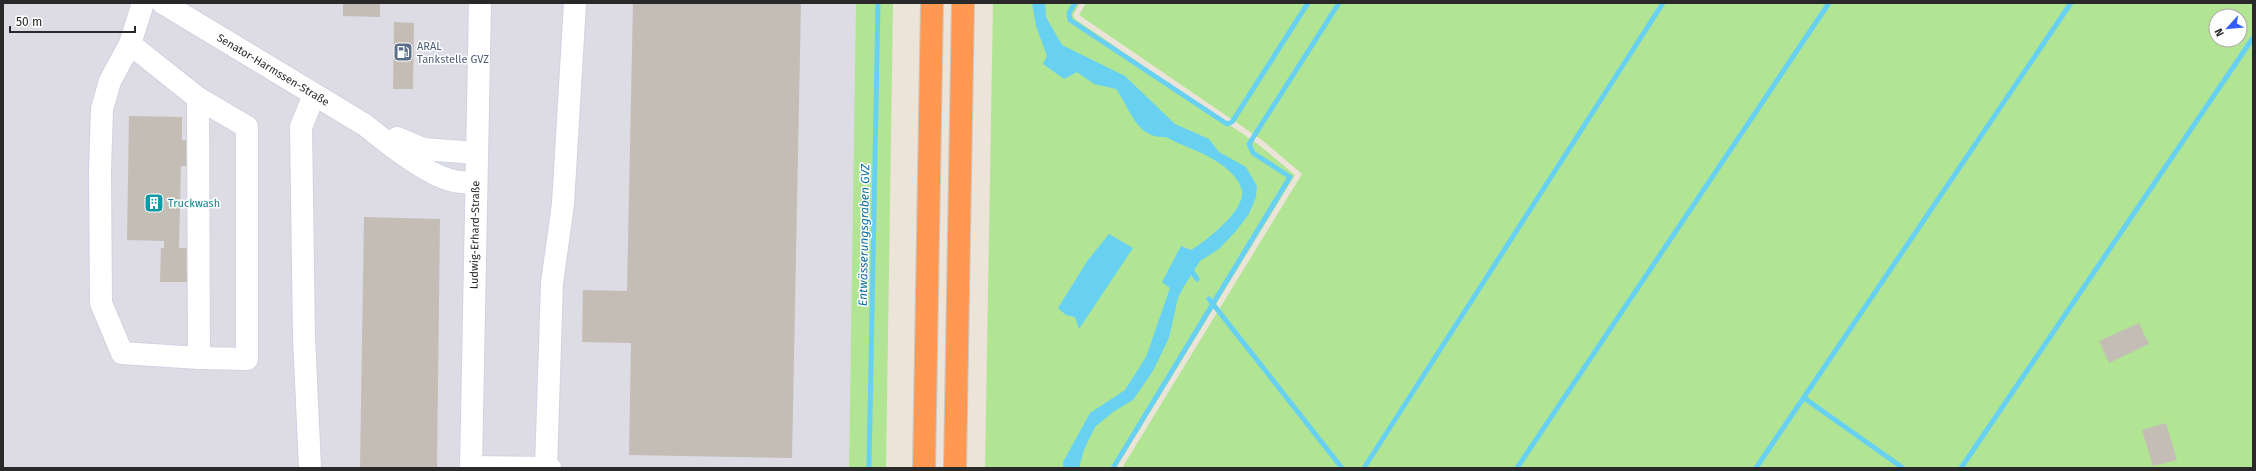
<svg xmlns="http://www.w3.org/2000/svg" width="2256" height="471" font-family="'Fira Sans',sans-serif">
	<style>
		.industrial { fill: #dddbe4 }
		.green { fill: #b1e593; fill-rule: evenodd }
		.water { fill: #68d1f2 }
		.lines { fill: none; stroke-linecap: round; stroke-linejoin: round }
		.stream { stroke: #68d1f2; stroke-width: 5 }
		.building { fill: #c4bdb6 }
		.minor-casing { stroke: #cfd3e2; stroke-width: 24 }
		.highway-casing { stroke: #c7c7c7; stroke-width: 24 }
		.minor { stroke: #fff; stroke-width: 22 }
		.highway { stroke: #ff9851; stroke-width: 22 }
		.labels { text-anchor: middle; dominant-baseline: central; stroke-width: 3; stroke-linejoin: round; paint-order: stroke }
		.service-label { font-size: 11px; fill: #4e5e75; stroke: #fff; text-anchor: start }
		.street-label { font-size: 11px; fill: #292929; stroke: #fff }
		.culture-label { font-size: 11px; fill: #0d838f; stroke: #fff; text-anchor: start }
		.water-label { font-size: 12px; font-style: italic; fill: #086d9d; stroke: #fff }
	</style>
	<rect width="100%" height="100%" fill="#ece3d9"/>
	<polygon class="industrial" points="3,3 857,3 849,468 3,468"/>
	<g class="green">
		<polygon points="856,3 893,3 886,468 849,468"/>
		<polygon points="993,3 1080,3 1073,15 1075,19 1259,145 1295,175 1116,468 985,468"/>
		<path d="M 1086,3 L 2253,3 L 2253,468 L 1122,468 L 1302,174 L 1262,140 L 1079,15 ZM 2216,16 L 2240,16 L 2240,40 L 2216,40 Z"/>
	</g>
	<g class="water">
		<path d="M 1032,3 L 1045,3 L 1046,17 L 1062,45 L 1125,76 L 1175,124 L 1209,139 L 1219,152 L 1246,167 L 1257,186 L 1256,197 L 1249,214 L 1236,231 L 1219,249 L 1200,261 L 1183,288 L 1178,298 L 1169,338 L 1153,371 L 1133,400 L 1113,412 L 1095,427 L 1084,450 L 1079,468 L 1063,468 L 1063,462 L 1090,413 L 1125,390 L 1146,357 L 1170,288 L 1162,282 L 1181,246 L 1191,250 C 1206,241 1245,211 1242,191 C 1240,179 1226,167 1216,161 C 1201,151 1182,146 1166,137 C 1136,139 1130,108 1116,89 L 1094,84 L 1077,72 L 1064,79 L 1043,64 L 1047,56 L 1036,26 Z"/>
		<polygon points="1109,234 1133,248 1079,329 1075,317 1066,315 1058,308 1088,260"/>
	</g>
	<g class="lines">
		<g class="stream">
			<polyline points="1075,3 1069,13 1070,20 1227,124 1232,122 1308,3"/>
			<polyline points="1189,267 1197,279"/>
			<polyline points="1209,299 1342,468"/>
			<polyline points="1804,398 1903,468"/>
			<polyline points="869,468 878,3"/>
			<polyline points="1113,468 1290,177 1253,153 1249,144 1339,3"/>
			<polyline points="1364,468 1663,3"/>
			<polyline points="1517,468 1829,3"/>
			<polyline points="1756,468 2071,3"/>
			<polyline points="1961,468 2253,38"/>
		</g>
	</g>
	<g class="building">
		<polygon points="343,3 380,3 380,17 343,16"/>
		<polygon points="633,3 801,3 792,458 629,455 631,343 582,342 583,290 627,291"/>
		<polygon points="394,22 414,23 413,89 393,89"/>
		<polygon points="129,116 182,117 182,140 193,141 193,166 181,166 179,248 191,248 191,282 160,282 161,248 164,248 164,241 127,240"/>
		<polygon points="364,217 440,219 437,468 360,468"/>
		<polygon points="2139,323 2149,344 2109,363 2099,341"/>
		<polygon points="2166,423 2177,460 2153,466 2142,430"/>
	</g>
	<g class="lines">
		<g class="minor-casing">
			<g id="minor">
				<path d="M 163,3 L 365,125 C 386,142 428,176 454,181 C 461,183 469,182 476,182"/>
				<polyline points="130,44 198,98 199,358 122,353 101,303 100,171 102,109 110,81 130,44 143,3"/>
				<polyline points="198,98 247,127 247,359 199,358"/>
				<polyline points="397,138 423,149 476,153"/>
				<polyline points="471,467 550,468"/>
				<polyline points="546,467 552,283 563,204 575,3"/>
				<polyline points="310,468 304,337 301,127 314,95"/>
				<polyline points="471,468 480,3"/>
			</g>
		</g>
		<g class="highway-casing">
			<g id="highway">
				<polyline points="924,468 932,3"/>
				<polyline points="955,468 963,3"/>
			</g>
		</g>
		<use href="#minor" class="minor"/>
		<use href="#highway" class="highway"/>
	</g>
	<defs>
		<g id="fuel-square" transform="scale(1)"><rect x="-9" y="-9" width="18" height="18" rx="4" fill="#5c6f8a" stroke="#fff"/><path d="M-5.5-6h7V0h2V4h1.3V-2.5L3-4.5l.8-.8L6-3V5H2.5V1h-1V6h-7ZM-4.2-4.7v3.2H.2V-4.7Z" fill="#fff"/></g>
		<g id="building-square" transform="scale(1)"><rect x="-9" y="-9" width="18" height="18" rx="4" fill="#0f9aa8" stroke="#fff"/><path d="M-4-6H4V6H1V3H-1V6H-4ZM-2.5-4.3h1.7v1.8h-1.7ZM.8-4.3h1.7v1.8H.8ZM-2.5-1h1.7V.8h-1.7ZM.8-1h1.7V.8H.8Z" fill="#fff"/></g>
	</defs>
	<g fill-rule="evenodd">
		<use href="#fuel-square" x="403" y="52"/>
		<use href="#building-square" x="154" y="203"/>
	</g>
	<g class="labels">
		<g class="service-label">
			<text x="417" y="46">ARAL<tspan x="417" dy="13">Tankstelle GVZ</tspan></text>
		</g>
		<g class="street-label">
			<text transform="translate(273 70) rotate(31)">Senator-Harmssen-Straße</text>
			<text transform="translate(475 235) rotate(-89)">Ludwig-Erhard-Straße</text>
		</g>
		<g class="culture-label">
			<text x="168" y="203">Truckwash</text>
		</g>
		<g class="water-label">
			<text transform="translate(864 235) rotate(-89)">Entwässerungsgraben GVZ</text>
		</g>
	</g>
	<rect width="2256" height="471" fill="none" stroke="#292929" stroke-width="8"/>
	<g transform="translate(2228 28) rotate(243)"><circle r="19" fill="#ffffff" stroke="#a9a9a9"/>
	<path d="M0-3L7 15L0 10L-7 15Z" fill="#335eff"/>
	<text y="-6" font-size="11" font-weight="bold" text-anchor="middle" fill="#292929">N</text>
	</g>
	<path d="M10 26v6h125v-6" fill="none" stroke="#292929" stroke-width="2"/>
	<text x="16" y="26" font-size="12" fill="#292929" stroke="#ffffff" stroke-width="3" paint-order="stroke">50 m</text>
</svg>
